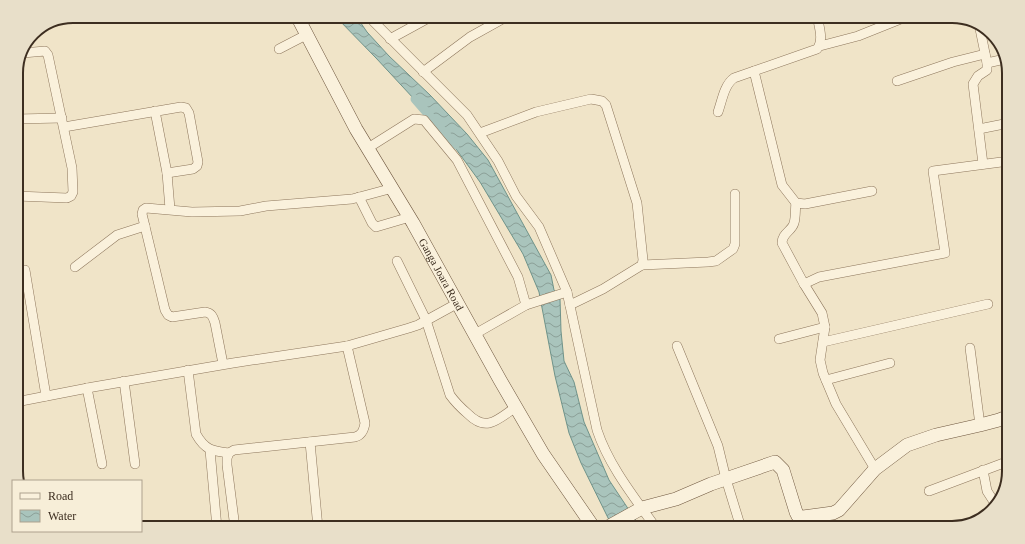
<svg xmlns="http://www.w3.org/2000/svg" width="1025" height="544" font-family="'Times New Roman',serif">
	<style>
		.water { fill: url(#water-waves); stroke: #6f938a }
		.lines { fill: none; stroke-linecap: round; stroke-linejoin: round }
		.canal { stroke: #a9c4bc; stroke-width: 9 }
		.street-casing { stroke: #8d765c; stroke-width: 10 }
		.secondary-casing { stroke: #6f573f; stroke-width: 14 }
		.street { stroke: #faf1dc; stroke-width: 9 }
		.secondary { stroke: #faf1dc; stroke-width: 13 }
		.labels { text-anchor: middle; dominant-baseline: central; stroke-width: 3; stroke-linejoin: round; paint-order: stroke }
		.street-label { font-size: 11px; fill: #3d2e20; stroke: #f7eed8 }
		.rim { fill: none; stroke: #3d2e20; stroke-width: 2 }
	</style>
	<defs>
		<pattern id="water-waves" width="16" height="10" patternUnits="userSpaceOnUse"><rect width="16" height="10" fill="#a9c4bc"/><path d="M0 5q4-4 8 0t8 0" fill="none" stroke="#8ba098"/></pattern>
	</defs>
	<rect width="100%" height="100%" fill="#f0e4c8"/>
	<polygon class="water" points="335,16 356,16 367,32 389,56 430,95 467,134 488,160 551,275 554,290 560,299 561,331 564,361 574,382 584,422 609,480 641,528 613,528 581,463 569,433 555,376 539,292 523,254 480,182 440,127 376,58"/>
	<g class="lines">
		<polyline class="canal" points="415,99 455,145"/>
		<g class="street-casing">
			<g id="street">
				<path d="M 368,16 L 467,115 L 498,161 L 516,196 L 539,227 L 567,292 L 597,430 C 609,466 634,497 656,528"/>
				<polyline points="979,24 987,63 987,70 978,76 973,84 983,164"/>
				<polyline points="390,39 432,16"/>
				<polyline points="820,46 858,36 908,16"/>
				<polyline points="279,49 306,35"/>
				<polyline points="987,63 1005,59"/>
				<polyline points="754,71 782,185 796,203 805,204 872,191"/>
				<polyline points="423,72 470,37 508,16"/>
				<polyline points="897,81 953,62 985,54"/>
				<polyline points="155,111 167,173 170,209"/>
				<path d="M 718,112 C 722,101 724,85 734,78 L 817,49 C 824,41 819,26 817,16"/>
				<polyline points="16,119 62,118"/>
				<polyline points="64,127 181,107 186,108 189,113 198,162 197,166 193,169 167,173"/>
				<polyline points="979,129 1009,123"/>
				<polyline points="480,133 536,112 591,99 602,101 606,105 637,203 643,260 642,265 603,289 570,305"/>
				<polyline points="368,148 414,119 424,120 457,160 518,277 526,305"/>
				<polyline points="16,196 67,198 71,196 73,192 72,168 48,55 45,51 23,53"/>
				<polyline points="359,197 372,223 376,227 410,217"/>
				<path d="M 796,203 C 795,209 796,217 794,223 C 792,231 782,233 782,243 L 804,284 L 822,313 L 825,327 L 820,360 L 823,373 L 836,404 L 875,469"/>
				<path d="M 397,261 L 426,320 L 450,395 C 455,402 461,408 468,414 C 487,433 498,419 516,407"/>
				<polyline points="642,265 708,262 716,261 733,249 735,244 735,194"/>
				<polyline points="75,267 117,235 145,226"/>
				<polyline points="25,270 46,396"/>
				<polyline points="804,284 819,277 945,253 933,171 1009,161"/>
				<polyline points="16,326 17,326"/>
				<polyline points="475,334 526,305 567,292"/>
				<polyline points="779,339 825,327"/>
				<polyline points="823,342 988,304"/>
				<polyline points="677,346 718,446 726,479 741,528"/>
				<polyline points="970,348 980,425"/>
				<path d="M 223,364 L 215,323 C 213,317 212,313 205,312 L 172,317 L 168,315 L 165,310 L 142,214 L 143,210 L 146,208 L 192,212 L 240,211 L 266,206 L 352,199 L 393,188"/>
				<path d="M 188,370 L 196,434 C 205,450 212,451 229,453"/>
				<polyline points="826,380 890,363"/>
				<polyline points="124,381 135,464"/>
				<polyline points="87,388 102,464"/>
				<polyline points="16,402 93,387 233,363 347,346 409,328 418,325 458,303"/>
				<polyline points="310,442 318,528"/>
				<polyline points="210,450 217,528"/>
				<polyline points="983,470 987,491 996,505"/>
				<polyline points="929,491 1009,461"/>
				<path d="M 235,528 L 227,465 L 227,458 L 229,453 L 234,450 L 355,437 C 362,435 364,430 365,423 L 347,346"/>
				<polyline points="801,528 803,517"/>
			</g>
		</g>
		<g class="secondary-casing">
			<g id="secondary">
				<path id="s1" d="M 297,16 L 356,129 L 413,223 L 500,380 L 543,454 L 594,528"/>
				<polyline points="606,528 642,508 676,499 711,484 775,462 783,470 796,512 798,516 803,517 833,513 839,510 875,469 907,445 936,435 980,425 999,420 1009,416"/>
			</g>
		</g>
		<use href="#street" class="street"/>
		<use href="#secondary" class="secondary"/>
	</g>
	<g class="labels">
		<g class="street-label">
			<text stroke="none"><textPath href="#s1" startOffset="296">Ganga Joara Road</textPath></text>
		</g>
	</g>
	<path d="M0 0H1025V544H0ZM73 23H952A50 50 0 0 1 1002 73V471A50 50 0 0 1 952 521H73A50 50 0 0 1 23 471V73A50 50 0 0 1 73 23Z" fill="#e8dfc9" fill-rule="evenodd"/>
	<path class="rim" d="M73 23H952A50 50 0 0 1 1002 73V471A50 50 0 0 1 952 521H73A50 50 0 0 1 23 471V73A50 50 0 0 1 73 23Z"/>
	<rect x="12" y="480" width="130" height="52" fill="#f7eed8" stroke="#ada18e"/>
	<rect x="20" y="493" width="20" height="6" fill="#faf1dc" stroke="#ada18e"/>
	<text x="48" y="500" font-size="12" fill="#3d2e20">Road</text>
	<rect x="20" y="510" width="20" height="12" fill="url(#water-waves)" stroke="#ada18e"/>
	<text x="48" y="520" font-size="12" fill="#3d2e20">Water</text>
</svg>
